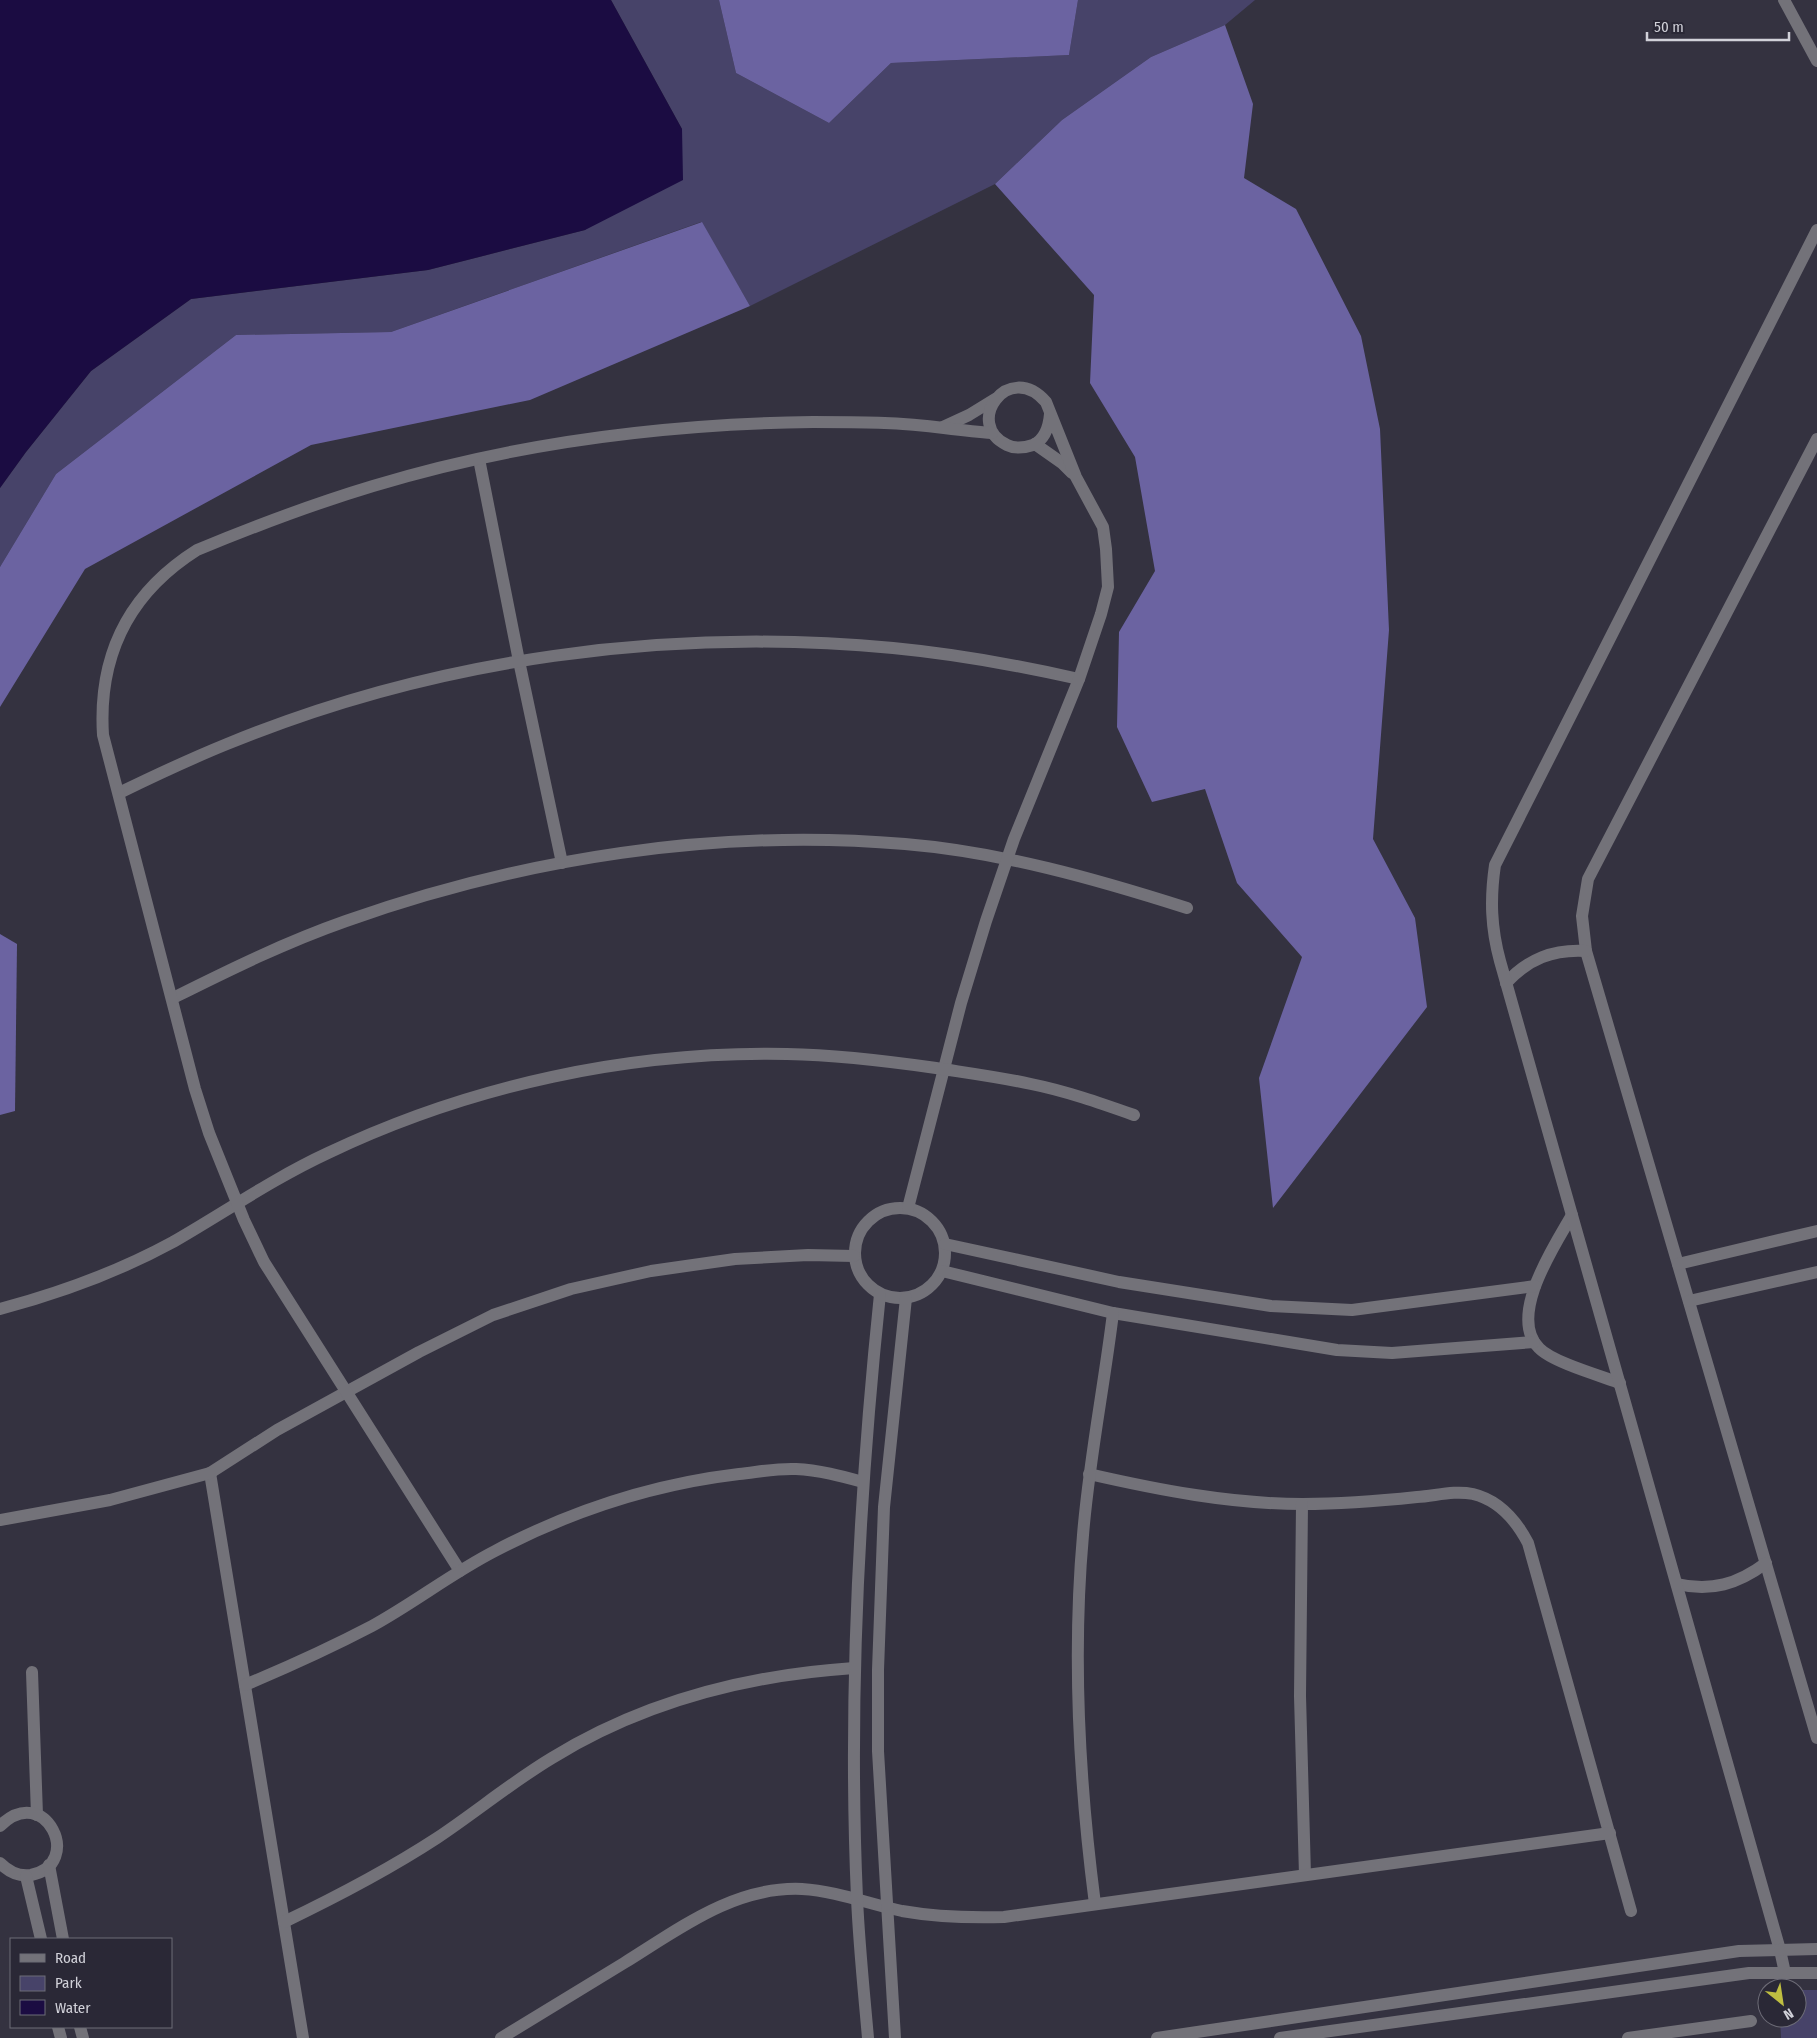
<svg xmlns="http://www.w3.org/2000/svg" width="1817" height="2038" font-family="'Fira Sans Condensed',sans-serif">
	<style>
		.green { fill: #474369 }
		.forest { fill: #6b63a1 }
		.water { fill: #1b0c42 }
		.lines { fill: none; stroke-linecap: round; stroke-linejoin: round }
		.minor { stroke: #737279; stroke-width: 12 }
	</style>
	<rect width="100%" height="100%" fill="#343240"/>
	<g class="green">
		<polygon points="611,0 719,0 736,73 829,123 891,63 1069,55 1078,0 1255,0 1225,25 1151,57 1062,120 995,184 750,306 701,222 391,332 236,335 56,474 0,567 0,488 26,452 91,371 191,299 428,270 585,230 682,129"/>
		<polygon points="1797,1990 1817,1990 1817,2038 1781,2038 1780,2018 1797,2018"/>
	</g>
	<g class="forest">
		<polygon points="719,0 1078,0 1069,55 891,63 829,123 736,73"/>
		<polygon points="1225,25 1253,104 1244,178 1296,209 1361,336 1380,429 1389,630 1373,839 1415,918 1427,1007 1273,1208 1259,1078 1302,957 1237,883 1205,789 1152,802 1117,727 1119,632 1155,571 1135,457 1090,383 1094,295 995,184 1062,120 1151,57"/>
		<polygon points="702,222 750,306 530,400 311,445 85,569 0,707 0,567 56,474 236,335 391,332"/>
		<polygon points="0,934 17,944 15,1111 0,1115"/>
	</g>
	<polygon class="water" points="0,0 611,0 682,129 683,180 585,230 428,270 191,299 91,371 26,452 0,488"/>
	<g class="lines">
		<g class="minor">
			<polyline points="1784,0 1817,61"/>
			<polyline points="943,427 969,415 995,399"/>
			<polyline points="1817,439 1588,879 1582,916 1586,951 1817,1738"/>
			<polyline points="1035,444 1062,463 1072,473"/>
			<polyline points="479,459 519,661 562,863"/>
			<path d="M 119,793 C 154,776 190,759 227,744 C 436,658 668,627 893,648 C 956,654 1017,665 1079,679"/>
			<path d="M 1506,983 C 1528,959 1553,949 1586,951"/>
			<path d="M 173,998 C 229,970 286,942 346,921 C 524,858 716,828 905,844 C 1001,852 1096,879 1187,908"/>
			<circle cx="900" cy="1253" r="45"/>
			<path d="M 908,1208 L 961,1003 L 986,921 L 1014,839 L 1079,679 L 1101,614 L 1108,587 L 1106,549 L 1103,527 L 1076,477 L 1046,402 C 1008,359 963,424 1007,445 C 1015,449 1024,448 1033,445 C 1046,439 1049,426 1050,414"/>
			<path d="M 1572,1215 C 1555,1245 1507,1316 1539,1348 C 1552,1362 1601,1376 1620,1383"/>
			<polyline points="945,1244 1119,1282 1271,1306 1352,1310 1535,1286"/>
			<polyline points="1678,1264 1817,1231"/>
			<polyline points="942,1271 1113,1313 1337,1350 1392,1353 1534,1342"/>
			<polyline points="1689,1301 1817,1272"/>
			<path d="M 0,1309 C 60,1293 118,1272 173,1242 C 225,1212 274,1178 328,1153 C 471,1085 630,1051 787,1054 C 837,1055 887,1061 936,1068 C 968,1073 999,1077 1031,1084 C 1066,1091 1100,1103 1134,1115"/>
			<polyline points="210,1473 303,2038"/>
			<path d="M 1089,1474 C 1159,1490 1231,1504 1303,1504 C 1341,1504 1379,1501 1417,1497 C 1435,1496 1454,1490 1473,1494 C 1498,1500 1516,1520 1528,1543 L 1631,1911"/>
			<polyline points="1302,1504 1300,1696 1305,1875"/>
			<polyline points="0,1520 110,1500 210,1473 277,1430 419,1352 493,1315 571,1289 651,1271 735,1259 808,1255 854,1256"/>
			<path d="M 460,1571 L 264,1262 L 244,1220 L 209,1133 L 195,1089 L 103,735 C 98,655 129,593 197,550 C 255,526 313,504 373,486 C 515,443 665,424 813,422 C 856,422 901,422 944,428 C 960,430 976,432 992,433"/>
			<path d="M 1677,1584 C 1711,1592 1738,1584 1766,1563"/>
			<polyline points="32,1672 37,1815"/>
			<path d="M 245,1685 C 288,1667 330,1648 372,1626 C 414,1603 452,1573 495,1551 C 571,1511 654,1484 739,1474 C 758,1472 777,1468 796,1469 C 819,1470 841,1476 863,1482"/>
			<path d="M 0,1826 C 45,1781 85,1864 31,1875 C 18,1877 8,1871 0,1863"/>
			<polyline points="49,1865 63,1939"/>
			<polyline points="26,1876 41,1939"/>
			<path d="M 1095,1904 C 1079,1781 1072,1658 1083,1535 C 1089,1460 1104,1387 1113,1313"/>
			<path d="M 284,1922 C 336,1897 388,1870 437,1838 C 476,1812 512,1782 552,1758 C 643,1702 748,1675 854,1668"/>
			<path d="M 1785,1973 L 1780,1950 L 1500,961 C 1491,928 1490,899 1495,865 L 1817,230"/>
			<polyline points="58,2027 61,2038"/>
			<polyline points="80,2027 83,2038"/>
			<path d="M 501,2038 C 542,2013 583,1988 624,1963 C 679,1929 734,1886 802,1889 C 836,1891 869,1904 902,1911 C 936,1917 970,1918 1004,1917 L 1610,1833"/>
			<path d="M 868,2038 C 864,1992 859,1945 857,1898 C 848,1696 859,1495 880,1294"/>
			<polyline points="895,2038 878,1751 878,1670 884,1507 906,1298"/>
			<polyline points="1157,2038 1739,1951 1817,1949"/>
			<polyline points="1280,2038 1749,1973 1817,1973"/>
			<polyline points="1628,2038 1751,2021"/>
		</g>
	</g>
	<rect x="10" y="1938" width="162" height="90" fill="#2a2836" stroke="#6d6c77"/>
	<rect x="20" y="1954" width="25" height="8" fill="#737279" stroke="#6d6c77"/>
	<text x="55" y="1963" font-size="15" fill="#d1d1d9">Road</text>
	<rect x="20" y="1976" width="25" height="15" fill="#474369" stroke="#6d6c77"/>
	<text x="55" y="1988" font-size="15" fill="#d1d1d9">Park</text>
	<rect x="20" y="2000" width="25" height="15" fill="#1b0c42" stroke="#6d6c77"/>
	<text x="55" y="2013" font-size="15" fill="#d1d1d9">Water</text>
	<g transform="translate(1782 2003) rotate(150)"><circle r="24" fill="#2a2836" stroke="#6d6c77"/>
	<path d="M0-4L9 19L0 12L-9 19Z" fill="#bfbe41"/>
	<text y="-8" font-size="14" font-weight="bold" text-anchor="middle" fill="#d1d1d9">N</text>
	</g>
	<path d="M1647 32v8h142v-8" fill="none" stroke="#d1d1d9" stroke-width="2.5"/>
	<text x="1654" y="32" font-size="15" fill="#d1d1d9" stroke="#2a2836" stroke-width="4" paint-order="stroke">50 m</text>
</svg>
